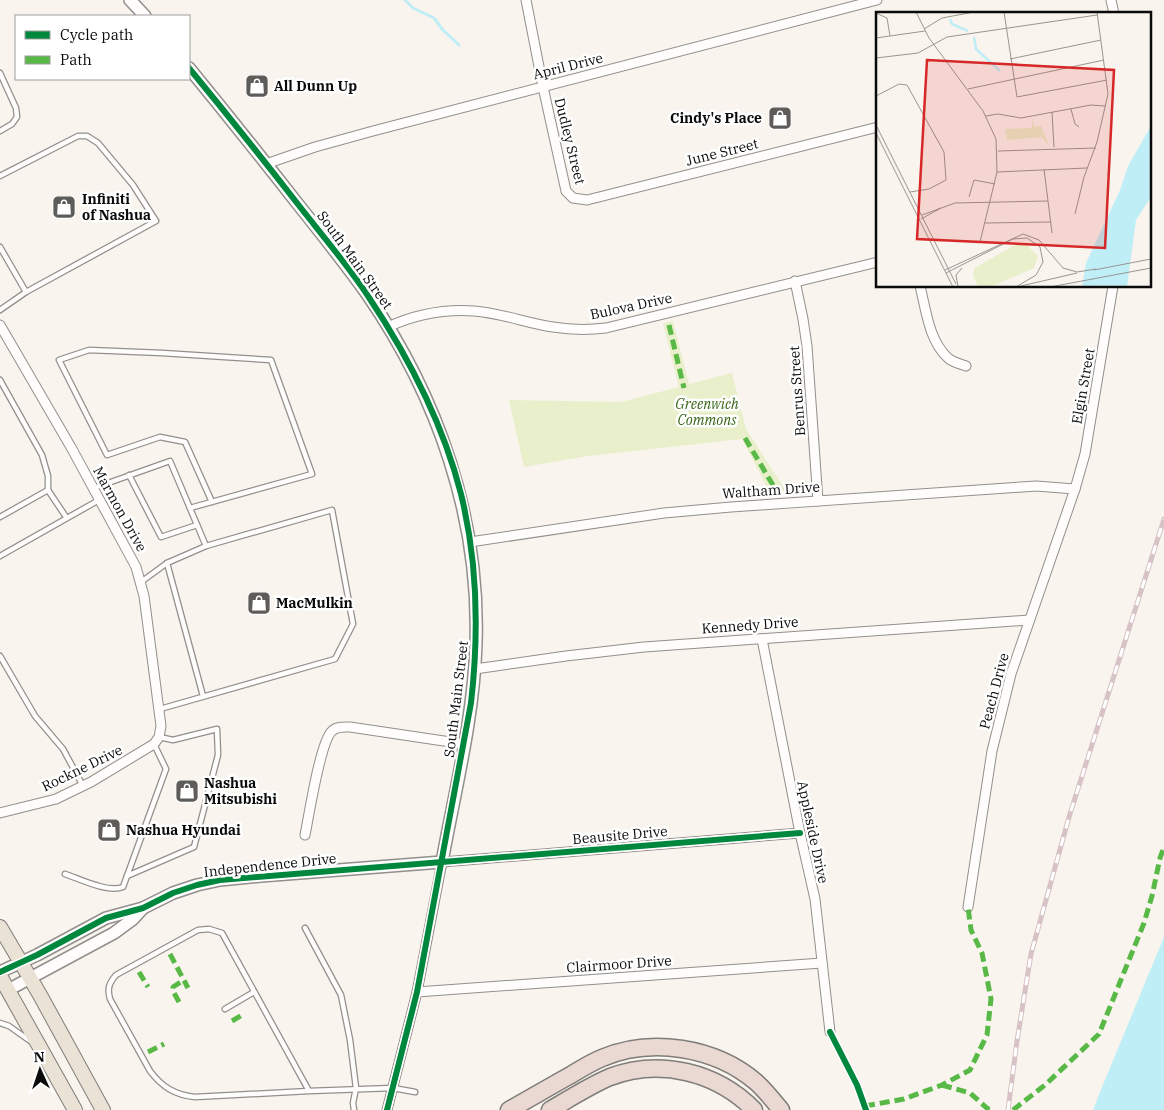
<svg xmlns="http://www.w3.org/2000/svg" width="1164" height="1110" font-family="'IBM Plex Serif',serif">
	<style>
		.green { fill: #e8efca }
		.water { fill: #c0eef7 }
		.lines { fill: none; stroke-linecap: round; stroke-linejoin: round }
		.stream { stroke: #c0eef7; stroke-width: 3 }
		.service-casing { stroke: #928f8c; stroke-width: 7 }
		.minor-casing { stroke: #928f8c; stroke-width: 11 }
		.tertiary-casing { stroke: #928f8c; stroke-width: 14 }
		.primary-casing { stroke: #7f7d7a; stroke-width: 16 }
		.motorway-casing { stroke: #7f7d7a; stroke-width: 19 }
		.service { stroke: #fefdfc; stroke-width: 4.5 }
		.minor { stroke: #fefdfc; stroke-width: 9 }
		.tertiary { stroke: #fefdfc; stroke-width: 11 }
		.primary { stroke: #ebe2d6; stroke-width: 14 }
		.motorway { stroke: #ead8d2; stroke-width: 16 }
		.rail-casing { stroke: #d7c2c6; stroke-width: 5 }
		.rail { stroke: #fff; stroke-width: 3; stroke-dasharray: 9; stroke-linecap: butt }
		.quiet { stroke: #58b947; stroke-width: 5; stroke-dasharray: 10 5; stroke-linecap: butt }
		.cycleway-casing { stroke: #fff; stroke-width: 9 }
		.cycleway { stroke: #00873e; stroke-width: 6 }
		.labels { text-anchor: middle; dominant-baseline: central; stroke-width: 5; stroke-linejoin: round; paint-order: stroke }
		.street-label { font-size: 14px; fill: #0a0a0a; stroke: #fff }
		.poi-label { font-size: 14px; font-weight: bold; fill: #0a0a0a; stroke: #fff; text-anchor: start }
		.park-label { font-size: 14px; font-style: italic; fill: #376517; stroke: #fff }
		.inset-river { fill: none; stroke: #c0eef7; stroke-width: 2.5 }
		.inset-road { fill: none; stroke: #999692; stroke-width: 1 }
		.view { fill: #d62828; fill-opacity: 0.15; stroke: #d62828; stroke-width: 2.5 }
		.inset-edge { fill: none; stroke: #0a0a0a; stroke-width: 2.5 }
	</style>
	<rect width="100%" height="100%" fill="#f9f4ed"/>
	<polygon class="green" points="673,321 689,384 732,373 746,429 786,491 770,493 742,439 588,456 524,467 509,400 621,402 679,387 663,323"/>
	<polygon class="water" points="1164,937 1164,1110 1093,1110 1100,1092"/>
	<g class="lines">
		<polyline class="stream" points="405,0 413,8 434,18 442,29 459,45"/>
		<g class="service-casing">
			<g id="service">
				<polyline points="0,73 16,108 17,117 12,124 0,131"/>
				<polyline points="0,176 78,136 87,136 98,143 133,185 156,221 26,292 0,310"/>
				<polyline points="0,247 26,292"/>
				<polyline points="0,380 42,455 48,476 48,490"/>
				<polyline points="129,475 161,537 197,525"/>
				<polyline points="94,488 170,461 206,546 167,563 141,582"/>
				<polyline points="190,508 312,474 271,360 162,353 89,350 59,360 107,455 160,437 185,442 212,502"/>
				<polyline points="0,517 48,490 66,517"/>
				<polyline points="0,556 99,500"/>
				<polyline points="167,563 203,696"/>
				<polyline points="0,656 35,716 63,749 83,786"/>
				<polyline points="160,709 335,659 353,624 332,510 206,546"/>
				<path d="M 65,874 C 80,879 108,893 123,887 L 166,769 L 154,744"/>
				<polyline points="127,876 194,847 218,755 217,729 173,740 159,737"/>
				<polyline points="305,928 341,995 350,1040 356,1088 353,1103 354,1110"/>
				<polyline points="225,1009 254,992"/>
				<polyline points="0,1023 9,1026 33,1043"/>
				<path d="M 309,1091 L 195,1097 C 175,1095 162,1087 150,1071 L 110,999 C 107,989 109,983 116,975 L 198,930 L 209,929 L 222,933 L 309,1091 L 393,1088 L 415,1092"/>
			</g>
		</g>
		<g class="minor-casing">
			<g id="minor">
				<polyline points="526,0 543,87 566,191 573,198 587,200 878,127"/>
				<polyline points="1111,0 1114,14"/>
				<polyline points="266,164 315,147 373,131 877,0"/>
				<polyline points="795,281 803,319 807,346 818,501"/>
				<path d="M 920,286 C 926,310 929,341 948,358 C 952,362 960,364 966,366"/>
				<polyline points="0,325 72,449 136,567 144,596 161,726 159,737 154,744 91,782 56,799 0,813"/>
				<path d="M 388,327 C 414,315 444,309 474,311 C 501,313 526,323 553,327 C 571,330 589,330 606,328 L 878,262"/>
				<polyline points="470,542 664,513 731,507 1036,486 1075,489"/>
				<polyline points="762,639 800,833 815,899 830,1032"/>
				<polyline points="475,669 566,656 644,647 1029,620"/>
				<path d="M 305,835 C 309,816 320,742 332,731 C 337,726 344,727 350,727 L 464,744"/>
				<polyline points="968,907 992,751 1011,674 1075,489 1085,454 1113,286"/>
				<polyline points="417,992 822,963"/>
				<polyline points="387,1110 417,992 442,862 800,833"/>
			</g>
		</g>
		<g class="tertiary-casing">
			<g id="tertiary">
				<polyline points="130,0 145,16"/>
				<path d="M 0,972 L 37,955 L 106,918 L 143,908 L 173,893 L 197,885 L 220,880 L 261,876 L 442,862 C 455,790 474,717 476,643 C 480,518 438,397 367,294 C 345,263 321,233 297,203 C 261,157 225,112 189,68"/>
				<polyline points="8,990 114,933 133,919 143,908"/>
			</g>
		</g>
		<g class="primary-casing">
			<g id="primary">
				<polyline points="0,927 40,995 103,1110"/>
				<polyline points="0,976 75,1110"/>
			</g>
		</g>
		<g class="motorway-casing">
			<g id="motorway">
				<path d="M 509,1110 C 529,1099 549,1087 569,1076 C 579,1070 590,1063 602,1058 C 651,1037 715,1047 756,1082 C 765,1090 773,1100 781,1110"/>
				<path d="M 550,1110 C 569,1099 589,1086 610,1077 C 660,1058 717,1072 754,1110"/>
			</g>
		</g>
		<use href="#service" class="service"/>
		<use href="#minor" class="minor"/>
		<use href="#tertiary" class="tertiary"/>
		<use href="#primary" class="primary"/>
		<use href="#motorway" class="motorway"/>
		<g class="rail-casing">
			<polyline id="rail" points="1008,1110 1017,1041 1031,954 1069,817 1164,519"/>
		</g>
		<use href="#rail" class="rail"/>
		<g class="quiet">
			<polyline points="669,325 684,388"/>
			<polyline points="745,438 777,492"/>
			<polyline points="170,954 188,988"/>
			<polyline points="139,972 148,987"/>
			<polyline points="179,1002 173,991 173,987 184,980"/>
			<polyline points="232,1021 244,1014"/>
			<polyline points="148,1052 164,1044"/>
			<polyline points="942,1085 970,1093 988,1109 993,1110"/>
			<polyline points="865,1106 904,1099 942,1085 970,1070 987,1035 991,999 982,953 971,930 968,907"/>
			<polyline points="1013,1110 1045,1085 1099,1034 1144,923 1152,896 1160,858 1164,847"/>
		</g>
		<g class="cycleway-casing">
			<g id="cycleway">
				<path d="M 189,68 C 226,113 262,158 297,203 C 321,234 347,264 368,296 C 408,356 443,423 461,494 C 478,563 479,633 471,703 L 417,992 L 387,1110"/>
				<polyline points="0,972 37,955 106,918 143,908 173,893 197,885 220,880 800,833"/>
				<polyline points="830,1032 857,1085 866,1110"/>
			</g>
		</g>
		<use href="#cycleway" class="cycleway"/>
	</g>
	<defs>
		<g id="shop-square" transform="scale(1.25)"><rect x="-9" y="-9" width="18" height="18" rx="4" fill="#5e5c59" stroke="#fff"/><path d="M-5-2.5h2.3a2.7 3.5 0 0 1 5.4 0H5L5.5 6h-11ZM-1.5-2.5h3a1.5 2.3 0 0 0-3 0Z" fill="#fff"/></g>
	</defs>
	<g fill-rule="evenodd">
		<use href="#shop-square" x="257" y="86"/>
		<use href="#shop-square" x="780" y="118"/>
		<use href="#shop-square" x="64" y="207"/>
		<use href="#shop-square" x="259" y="603"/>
		<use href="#shop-square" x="187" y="791"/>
		<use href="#shop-square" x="109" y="830"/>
	</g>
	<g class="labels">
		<g class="street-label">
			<text transform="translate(568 66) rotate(-14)">April Drive</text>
			<text transform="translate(570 141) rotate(76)">Dudley Street</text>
			<text transform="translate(722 152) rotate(-14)">June Street</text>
			<text transform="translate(355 260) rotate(54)">South Main Street</text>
			<text transform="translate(631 306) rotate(-12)">Bulova Drive</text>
			<text transform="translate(1083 386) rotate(-80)">Elgin Street</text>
			<text transform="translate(797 391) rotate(-94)">Benrus Street</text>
			<text transform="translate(771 490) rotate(-4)">Waltham Drive</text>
			<text transform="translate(120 509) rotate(61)">Marmon Drive</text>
			<text transform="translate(750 625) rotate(-4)">Kennedy Drive</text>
			<text transform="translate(994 691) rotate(-75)">Peach Drive</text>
			<text transform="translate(456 699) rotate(-83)">South Main Street</text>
			<text transform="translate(82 768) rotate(-26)">Rockne Drive</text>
			<text transform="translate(813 832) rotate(78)">Appleside Drive</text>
			<text transform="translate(620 835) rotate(-5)">Beausite Drive</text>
			<text transform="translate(270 865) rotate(-6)">Independence Drive</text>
			<text transform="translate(619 964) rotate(-4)">Clairmoor Drive</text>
		</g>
		<g class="poi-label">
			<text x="274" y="86">All Dunn Up</text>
			<text x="762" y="118" text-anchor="end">Cindy's Place</text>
			<text x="82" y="199">Infiniti<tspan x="82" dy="16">of Nashua</tspan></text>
			<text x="276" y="603">MacMulkin</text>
			<text x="204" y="783">Nashua<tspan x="204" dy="16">Mitsubishi</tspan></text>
			<text x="126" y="830">Nashua Hyundai</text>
		</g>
		<g class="park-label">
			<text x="707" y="404">Greenwich<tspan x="707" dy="16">Commons</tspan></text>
		</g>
	</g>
	<g transform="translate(876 12)">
		<rect width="275" height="275" fill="#f9f4ed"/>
		<path d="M 156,105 L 158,115 L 165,114 L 173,134 L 166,125 L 131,128 L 129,117 L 156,116 ZM 149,231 L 162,244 L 158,256 L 114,275 L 102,275 L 97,263 L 99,256 L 139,233 Z" fill="#e8efca"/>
		<path d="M 275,114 L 275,185 L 260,208 L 251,275 L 206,275 L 210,251 L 244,178 L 252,154 Z" fill="#c0eef7"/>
		<path class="inset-river" d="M 74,7 L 76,12 L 92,19M 98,25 L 100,37 L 124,59"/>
		<path class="inset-road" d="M 40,0 L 53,26 L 107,99 L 120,127 L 121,160 L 104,230M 128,0 L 141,85 L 231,68M 0,1 L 11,6 L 14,24M 48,17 L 66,6 L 98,0M 0,26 L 49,19M 0,46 L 42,41 L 71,25 L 221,3M 134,47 L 225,28M 92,77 L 228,48M 0,84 L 23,72 L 31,73 L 68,140 L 70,168 L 53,177 L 34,180M 195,97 L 199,112 L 203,115M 176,100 L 178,135M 110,104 L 122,102 L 145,106 L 215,93 L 229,94M 0,113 L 80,272M 0,121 L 77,275M 122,139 L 220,136M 168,157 L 176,221M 121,160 L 211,156M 93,185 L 98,168 L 119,172M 199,202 L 208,165 L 221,130 L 232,82 L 221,0M 46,203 L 79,191 L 172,189M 45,207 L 65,196M 109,211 L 175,210M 69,258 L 147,222 L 163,228 L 187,256 L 201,260 L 220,257M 218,258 L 275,247M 70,261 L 137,227 L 151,226 L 164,235 L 167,250 L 160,263 L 140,275M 145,274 L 201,261M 82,275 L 80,263 L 86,256M 174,275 L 275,256"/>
		<path class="view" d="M 51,48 L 238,58 L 229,236 L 41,227 Z"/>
		<rect width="275" height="275" class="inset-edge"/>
	</g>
	<rect x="15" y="15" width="175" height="65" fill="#ffffff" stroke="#9d9d9d"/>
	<rect x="25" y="31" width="25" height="8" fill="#00873e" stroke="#9d9d9d"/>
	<text x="60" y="40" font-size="15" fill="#0a0a0a">Cycle path</text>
	<rect x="25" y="56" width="25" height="8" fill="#58b947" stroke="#9d9d9d"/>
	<text x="60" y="65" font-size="15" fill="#0a0a0a">Path</text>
	<g transform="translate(40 1070) rotate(357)" stroke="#ffffff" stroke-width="4" paint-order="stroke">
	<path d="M0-4L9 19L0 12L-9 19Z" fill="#0a0a0a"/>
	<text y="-8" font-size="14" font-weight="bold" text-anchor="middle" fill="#0a0a0a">N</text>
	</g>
</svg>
